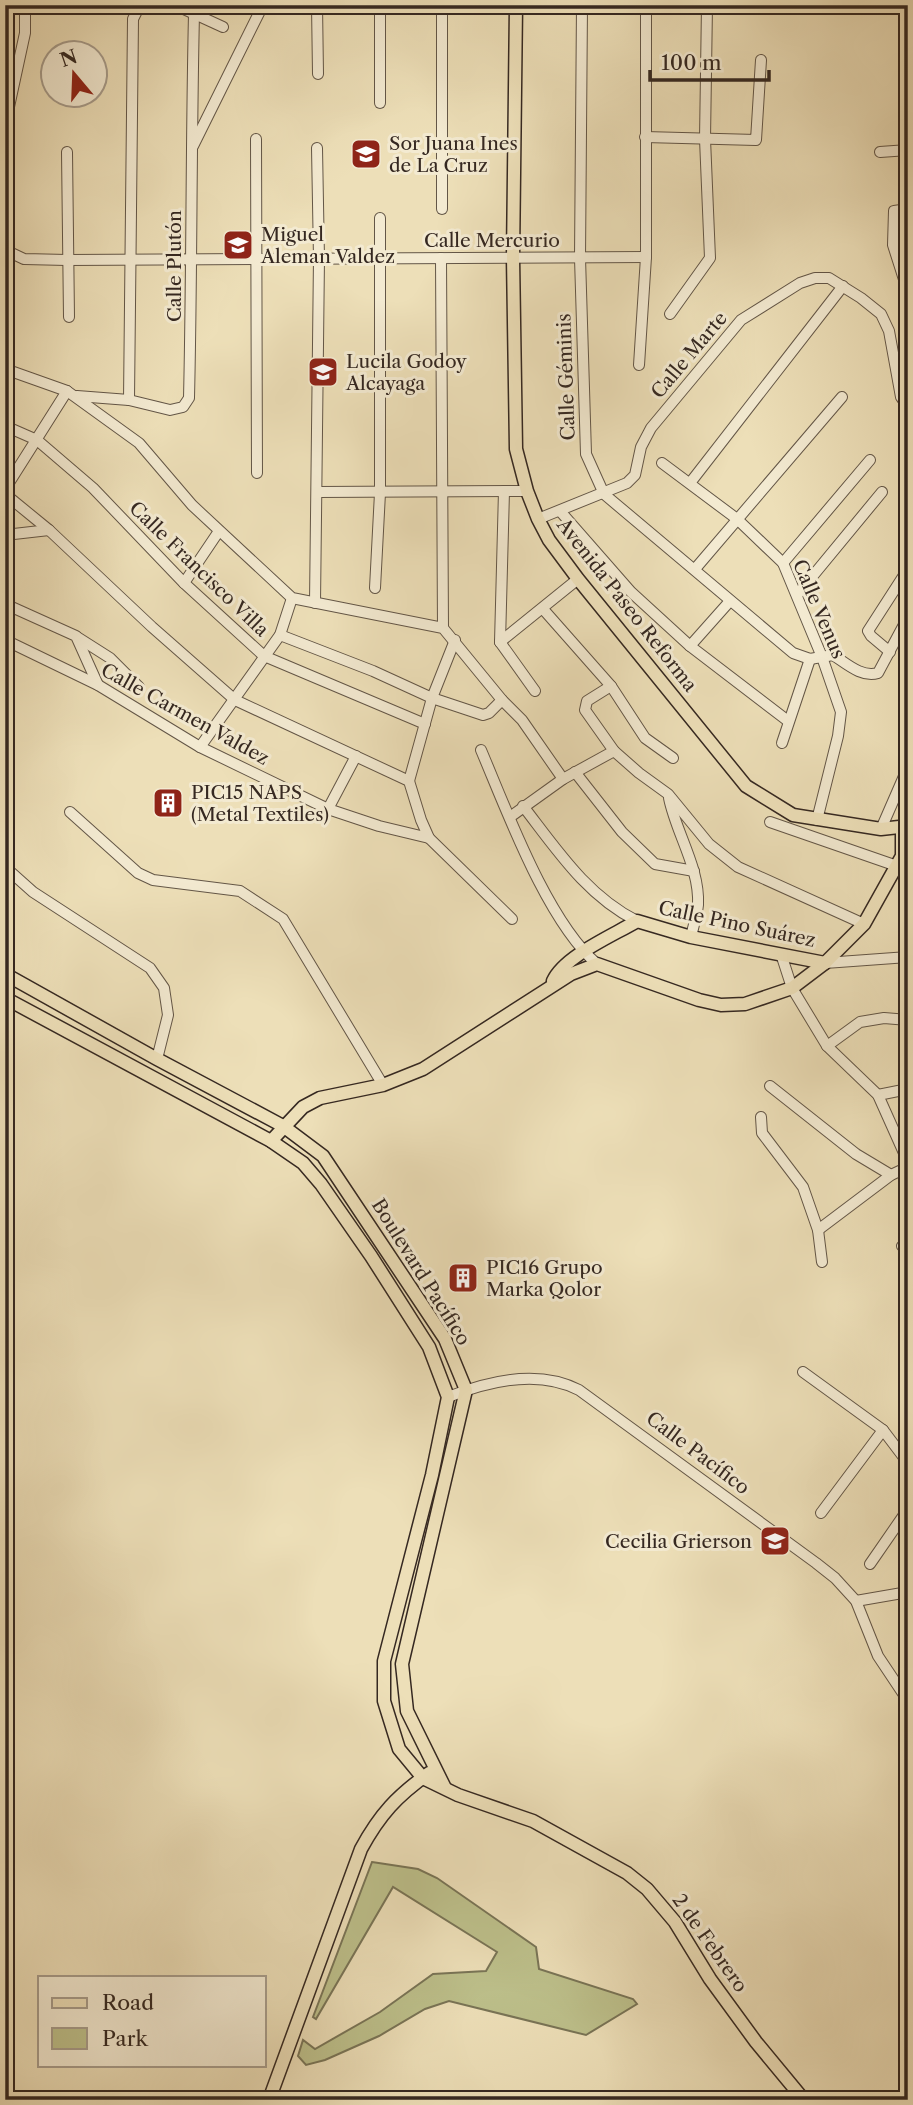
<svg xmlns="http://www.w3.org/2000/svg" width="913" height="2105" font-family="'Libre Caslon Text',serif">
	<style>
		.green { fill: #bdc08b; stroke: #797456; stroke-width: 2 }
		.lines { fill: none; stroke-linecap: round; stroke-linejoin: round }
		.minor-casing { stroke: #635647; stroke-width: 12 }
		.major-casing { stroke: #352821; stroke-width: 15 }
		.minor { stroke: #f3ead1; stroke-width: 10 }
		.major { stroke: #eddfb8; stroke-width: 12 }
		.labels { text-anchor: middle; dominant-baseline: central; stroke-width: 6; stroke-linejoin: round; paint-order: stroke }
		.poi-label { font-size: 19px; fill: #352821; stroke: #f3ead1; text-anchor: start }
		.street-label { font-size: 19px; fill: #352821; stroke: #f3ead1 }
	</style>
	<rect width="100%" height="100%" fill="#eddfb8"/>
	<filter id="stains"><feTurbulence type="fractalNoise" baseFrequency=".00286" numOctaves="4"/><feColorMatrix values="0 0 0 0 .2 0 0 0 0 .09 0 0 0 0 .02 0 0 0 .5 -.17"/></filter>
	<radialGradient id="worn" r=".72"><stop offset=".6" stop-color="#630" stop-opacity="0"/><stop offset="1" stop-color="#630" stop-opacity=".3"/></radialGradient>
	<polygon class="green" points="372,1862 418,1869 437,1878 536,1947 539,1969 633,1999 637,2004 586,2035 449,2001 425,2009 379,2036 325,2060 306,2065 298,2056 303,2040 315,2049 380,2012 433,1974 486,1971 497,1952 393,1887 316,2019 313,2017"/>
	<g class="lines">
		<g class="minor-casing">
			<g id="minor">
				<polyline points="175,5 223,27"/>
				<polyline points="317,5 318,74"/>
				<path d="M 582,5 L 580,258 L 586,454 L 604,494 L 793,653 L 810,659 L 833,655 C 847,664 862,678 878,673 L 908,617"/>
				<polyline points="380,103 380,5"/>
				<polyline points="645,137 756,140 761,60"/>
				<polyline points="256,139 257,473"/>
				<polyline points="193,146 263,5"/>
				<polyline points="67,152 69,317"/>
				<polyline points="880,152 908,150"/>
				<polyline points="5,177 7,116 25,33 25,5"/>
				<polyline points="442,209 442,5"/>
				<polyline points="908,209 894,211 893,245 908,292"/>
				<polyline points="5,250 24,259 67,260 646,257"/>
				<polyline points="441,258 443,628"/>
				<polyline points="670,314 710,258 705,139 707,5"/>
				<polyline points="639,365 646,257 646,5"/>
				<polyline points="5,369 67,391 139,443 192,505 292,598 443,628 502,700 522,720 563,779"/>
				<path d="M 77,396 L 129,400 L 170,410 L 183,407 L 189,398 C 192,270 191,142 194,14"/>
				<polyline points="129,400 133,19 140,5"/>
				<polyline points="5,426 37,440 93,488 184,583 264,656 425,724"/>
				<polyline points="662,463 737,519 783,563 822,657 841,712 838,736 817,820"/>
				<polyline points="690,483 843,286"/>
				<polyline points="5,489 67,391"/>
				<polyline points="317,492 527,491"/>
				<polyline points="5,494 49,530 152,627 235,700 409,781 421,820 429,838 512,919"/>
				<polyline points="560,511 631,592 690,646 788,721"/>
				<polyline points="538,519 627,483 635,475 641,447 651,428 741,320 800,283 815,278 829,278 861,298 881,314 889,331 901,397 908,407"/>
				<polyline points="5,535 49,530"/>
				<polyline points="783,563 870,460"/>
				<polyline points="695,569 842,397"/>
				<polyline points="184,583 219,531"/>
				<polyline points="375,588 380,493 380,218"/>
				<polyline points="797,595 882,492"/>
				<polyline points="315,603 319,258 317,148"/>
				<polyline points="5,604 76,636 98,685"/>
				<polyline points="543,609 611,686 645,738 673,758"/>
				<polyline points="280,635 373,671 432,698 483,715 489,713 502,700"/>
				<polyline points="77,637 110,658 139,687"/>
				<polyline points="5,640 98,685 200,747 328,809 379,826 429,838"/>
				<polyline points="500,642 504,491"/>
				<polyline points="500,642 578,579"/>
				<polyline points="500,642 535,691"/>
				<polyline points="690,646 730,601"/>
				<polyline points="890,652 871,636 868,631 908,569"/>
				<polyline points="611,686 587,701 585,710 614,751 639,773 668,794 709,844 738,867 864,924"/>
				<polyline points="782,743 810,659"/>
				<polyline points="200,747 280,635 292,598"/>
				<path d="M 481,750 C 507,811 547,921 597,964"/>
				<polyline points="575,772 622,832 655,864 694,871"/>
				<polyline points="409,781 432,698 455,640"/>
				<path d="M 669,798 C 676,833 700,868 698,905 C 697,915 693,927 691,937"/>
				<path d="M 523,806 C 557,850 587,896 637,921"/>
				<polyline points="328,809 356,756"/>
				<polyline points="70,812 138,873 153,880 240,891 283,919 383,1085"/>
				<polyline points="510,817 563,779 614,751"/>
				<polyline points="770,822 897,866"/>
				<polyline points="881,829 908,767"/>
				<polyline points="5,867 33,892 150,968 164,988 168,1015 157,1059"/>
				<polyline points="781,954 792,988 827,1046 878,1095 908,1162"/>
				<polyline points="825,963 908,957"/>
				<polyline points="827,1046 860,1022 884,1018 908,1020"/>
				<polyline points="770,1086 856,1154 891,1175"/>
				<polyline points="878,1095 908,1089"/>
				<polyline points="761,1117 762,1133 803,1187 818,1230 822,1262"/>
				<polyline points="818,1230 891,1175 908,1167"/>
				<polyline points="902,1246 908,1243"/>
				<polyline points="803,1372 883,1430 908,1463"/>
				<path d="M 448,1397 C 488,1381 539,1369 579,1390 L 816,1563 L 835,1578 L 856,1601 L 878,1656 L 908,1701"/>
				<polyline points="821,1513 883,1430"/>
				<polyline points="870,1564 908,1509"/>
				<polyline points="856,1601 908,1592"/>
			</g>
		</g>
		<g class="major-casing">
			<g id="major">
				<polyline points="516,5 513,258 516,449 527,491 538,519 549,540 578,579 746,786 793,815 881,829 908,826"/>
				<polyline points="5,974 157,1059 283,1126 323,1156 445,1339 466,1390 402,1664 407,1711 445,1788"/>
				<path d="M 553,981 C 564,956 614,935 637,921 L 691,937 L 825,963"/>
				<polyline points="5,998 271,1141 303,1163 321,1184 371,1256 429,1347 448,1397 432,1475 384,1661 384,1701 399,1749 423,1778 458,1795 533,1821 627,1873 647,1889 675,1922 710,1979 756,2042 804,2100"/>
				<polyline points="271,1141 303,1107 320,1098 383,1085 423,1069 571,974 597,964 699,1000 721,1005 745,1004 792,988 825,963 864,924 902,856 902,827"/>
				<path d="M 269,2100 L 361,1849 C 380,1814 397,1796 429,1773"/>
			</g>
		</g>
		<use href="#minor" class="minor"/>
		<use href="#major" class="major"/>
	</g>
	<defs>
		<g id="school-square" transform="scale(1.575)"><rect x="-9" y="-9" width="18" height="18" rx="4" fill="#8f2418" stroke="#f3ead1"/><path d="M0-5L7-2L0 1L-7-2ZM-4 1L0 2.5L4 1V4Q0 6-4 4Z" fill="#fff"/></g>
		<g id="building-square" transform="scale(1.575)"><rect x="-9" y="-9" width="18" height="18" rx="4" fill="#8f2418" stroke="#f3ead1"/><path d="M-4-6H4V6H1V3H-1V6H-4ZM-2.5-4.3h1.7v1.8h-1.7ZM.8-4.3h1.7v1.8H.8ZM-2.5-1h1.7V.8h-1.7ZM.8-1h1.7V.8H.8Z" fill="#fff"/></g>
	</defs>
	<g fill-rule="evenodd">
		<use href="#school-square" x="366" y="154"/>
		<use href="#school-square" x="238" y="245"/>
		<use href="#school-square" x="323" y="372"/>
		<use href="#building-square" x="168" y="803"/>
		<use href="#building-square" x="463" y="1278"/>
		<use href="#school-square" x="775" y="1541"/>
	</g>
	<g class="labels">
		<g class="poi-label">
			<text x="389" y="143">Sor Juana Ines<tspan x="389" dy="22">de La Cruz</tspan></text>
			<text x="261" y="234">Miguel<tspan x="261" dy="22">Aleman Valdez</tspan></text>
			<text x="346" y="361">Lucila Godoy<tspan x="346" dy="22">Alcayaga</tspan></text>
			<text x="191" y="792">PIC15 NAPS<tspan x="191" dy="22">(Metal Textiles)</tspan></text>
			<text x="486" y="1267">PIC16 Grupo<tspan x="486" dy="22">Marka Qolor</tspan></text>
			<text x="752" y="1541" text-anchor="end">Cecilia Grierson</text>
		</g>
		<g class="street-label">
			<text x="492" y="240">Calle Mercurio</text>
			<text transform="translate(174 266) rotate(-90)">Calle Plutón</text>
			<text transform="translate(689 355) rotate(-50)">Calle Marte</text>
			<text transform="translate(566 377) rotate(-92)">Calle Géminis</text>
			<text transform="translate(199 569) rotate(44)">Calle Francisco Villa</text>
			<text transform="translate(627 605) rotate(52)">Avenida Paseo Reforma</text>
			<text transform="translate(819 609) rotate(67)">Calle Venus</text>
			<text transform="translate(185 714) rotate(29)">Calle Carmen Valdez</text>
			<text transform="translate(737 924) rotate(12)">Calle Pino Suárez</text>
			<text transform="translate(421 1272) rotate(58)">Boulevard Pacífico</text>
			<text transform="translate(698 1453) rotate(37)">Calle Pacífico</text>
			<text transform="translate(710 1943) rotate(55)">2 de Febrero</text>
		</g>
	</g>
	<rect width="913" height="2105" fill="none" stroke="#eddfb8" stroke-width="28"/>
	<rect x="7" y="7" width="899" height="2091" fill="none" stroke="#352821" stroke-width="3.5"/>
	<rect x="14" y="14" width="885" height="2077" fill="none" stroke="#352821" stroke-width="2"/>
	<rect x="38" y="1976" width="228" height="91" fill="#f3ead1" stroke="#a79c8b" stroke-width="2"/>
	<rect x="52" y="1998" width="35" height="10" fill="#eddfb8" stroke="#a79c8b" stroke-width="2"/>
	<text x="102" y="2010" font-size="21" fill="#352821">Road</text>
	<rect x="52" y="2028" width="35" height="21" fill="#bdc08b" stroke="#a79c8b" stroke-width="2"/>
	<text x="102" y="2046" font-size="21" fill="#352821">Park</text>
	<g transform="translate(74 74) rotate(341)"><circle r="33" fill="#f3ead1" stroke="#a79c8b" stroke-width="2"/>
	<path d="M0-5L12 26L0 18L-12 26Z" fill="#8f2418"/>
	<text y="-10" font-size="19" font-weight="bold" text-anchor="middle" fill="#352821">N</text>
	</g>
	<path d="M650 70v10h119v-10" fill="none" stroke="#352821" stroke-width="3.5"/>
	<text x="661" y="70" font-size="21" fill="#352821" stroke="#f3ead1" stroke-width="5" paint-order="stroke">100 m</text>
	<rect width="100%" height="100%" filter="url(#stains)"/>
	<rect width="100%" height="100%" fill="url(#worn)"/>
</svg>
